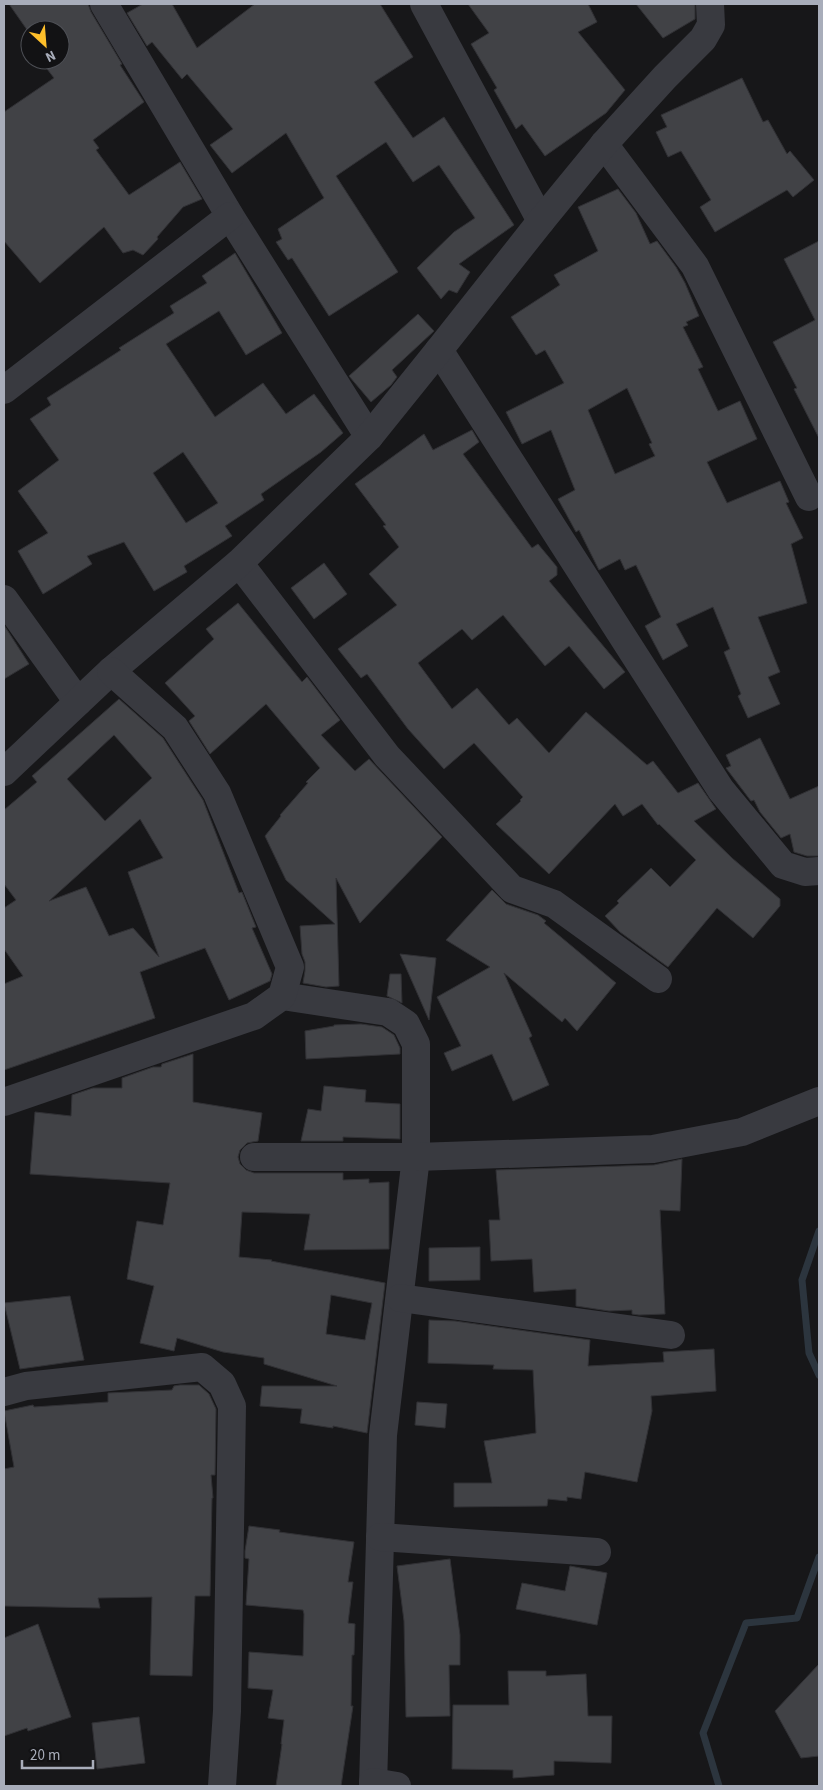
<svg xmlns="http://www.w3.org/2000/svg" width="823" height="1790" font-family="'Source Sans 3',sans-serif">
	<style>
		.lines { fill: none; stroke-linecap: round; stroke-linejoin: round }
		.stream { stroke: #2c353e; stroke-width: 7 }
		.building { fill: #414246; stroke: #313135; fill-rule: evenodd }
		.street { stroke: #393a40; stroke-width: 28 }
	</style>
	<rect width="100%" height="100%" fill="#171719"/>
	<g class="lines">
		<g class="stream">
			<polyline points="819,1231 802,1280 809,1353 819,1375"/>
			<polyline points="719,1786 703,1733 746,1623 797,1618 819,1557"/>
		</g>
	</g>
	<g class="building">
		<polygon points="9,4 88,4 91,12 122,64 120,65 144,102 93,140 99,148 96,150 129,195 180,162 202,199 183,207 157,237 158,239 143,255 133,250 123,253 104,227 40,283 4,241 4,112 54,78 44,65 49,60 60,60 60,30 30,30 30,34"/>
		<polygon points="143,4 172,4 197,48 255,4 380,4 413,57 374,82 413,138 444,117 514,225 459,264 470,272 457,293 449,290 441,299 417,268 454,232 475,218 439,165 413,182 386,142 336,176 398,272 329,316 292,258 288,260 276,242 282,239 278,229 324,198 286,133 232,173 210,145 233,129 187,74 182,79 152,42 147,46 127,13"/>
		<polygon points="468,4 588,4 597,22 578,32 625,90 606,113 545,156 522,124 516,129 494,90 497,88 471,44 489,33"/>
		<polygon points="636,4 695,4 695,19 663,38"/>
		<polygon points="742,78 763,122 768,120 787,154 790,151 814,180 793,197 787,190 715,232 700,207 711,200 681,151 668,157 656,132 667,127 661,115"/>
		<path d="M 618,189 L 636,213 L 650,244 L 657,241 L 676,267 L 685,283 L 699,316 L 686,322 L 688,325 L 683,327 L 703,367 L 698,369 L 718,411 L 740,401 L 757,439 L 707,462 L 727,503 L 780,481 L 789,502 L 786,503 L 803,538 L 791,544 L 807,603 L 758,617 L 780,672 L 768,677 L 780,704 L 748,718 L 738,696 L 741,694 L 724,652 L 730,649 L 713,607 L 676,624 L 688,646 L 663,660 L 645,626 L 661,617 L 636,565 L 625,570 L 620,559 L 599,570 L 579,530 L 576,532 L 558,499 L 575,490 L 551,430 L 522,444 L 506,412 L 564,383 L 545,350 L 536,355 L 511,317 L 560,285 L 554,275 L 598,251 L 578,207 ZM 627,388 L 652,443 L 649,444 L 655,456 L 615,474 L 588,410 Z"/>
		<polygon points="819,241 819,438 794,389 797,388 773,342 815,320 784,259"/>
		<path d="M 235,253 L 282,333 L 246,355 L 219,311 L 166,344 L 215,417 L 263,383 L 286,414 L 314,394 L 343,433 L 321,452 L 261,494 L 264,500 L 225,526 L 232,536 L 184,566 L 187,572 L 154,591 L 124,542 L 87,556 L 92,564 L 43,594 L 18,551 L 48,533 L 18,491 L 59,460 L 30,419 L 51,405 L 47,398 L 121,350 L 119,348 L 174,313 L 170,306 L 207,283 L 202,276 ZM 183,452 L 218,503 L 186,523 L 153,473 Z"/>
		<polygon points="418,314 434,331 392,370 397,377 391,385 371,402 349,376"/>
		<polygon points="472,430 479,442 463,454 532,548 538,544 557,567 557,575 549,581 625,672 604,689 569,646 545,666 503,615 472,640 462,629 418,663 452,709 477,688 509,725 517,718 549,753 586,712 647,765 653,761 678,793 698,783 716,809 694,821 732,858 780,899 780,906 753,938 717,908 668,967 620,932 605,916 619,903 617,901 651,868 670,887 696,860 659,824 658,825 642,804 623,816 615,804 549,874 496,824 521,801 520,800 523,797 474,743 444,769 408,729 367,674 361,678 338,649 397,605 369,574 399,547 383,526 386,525 355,484 424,434 433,450"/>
		<polygon points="324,563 347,594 314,619 291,588"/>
		<polygon points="238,603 302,682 307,677 340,720 321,735 355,771 369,759 442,837 360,923 336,878 339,986 326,987 303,983 305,971 305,962 302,954 300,926 335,924 286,880 265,836 281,816 280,815 308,783 306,782 320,768 266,704 210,754 189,721 195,716 165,683 214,639 206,629"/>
		<polygon points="4,625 29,664 4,679"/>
		<path d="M 119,699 L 163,738 L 203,800 L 239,893 L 242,892 L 256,927 L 252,928 L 272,974 L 270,981 L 229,1000 L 205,948 L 140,972 L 155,1018 L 4,1070 L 4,984 L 23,976 L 4,949 L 4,908 L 16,900 L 4,884 L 4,810 L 37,782 L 32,776 ZM 114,735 L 152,778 L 105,821 L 67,779 ZM 140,819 L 163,858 L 128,872 L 159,957 L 133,928 L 109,936 L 86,887 L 49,901 Z"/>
		<polygon points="760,738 790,799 819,786 819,856 807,856 794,852 790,834 781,838 760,812 754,800 751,801 726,768 731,766 726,755"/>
		<polygon points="492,890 506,904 538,915 546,921 544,923 616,983 577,1031 565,1018 562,1022 504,973 532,1036 529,1038 549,1085 513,1101 492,1054 452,1071 444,1053 461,1046 437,997 490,967 446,940"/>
		<polygon points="400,954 436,958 429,1020"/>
		<polygon points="390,974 401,974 402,1003 387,996"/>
		<polygon points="361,1024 382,1027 394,1035 400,1048 400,1054 306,1059 305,1031 334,1026 334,1025"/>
		<path d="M 193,1054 L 193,1102 L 262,1113 L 258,1141 L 247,1143 L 240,1150 L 238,1157 L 240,1164 L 246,1170 L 254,1173 L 343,1173 L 343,1180 L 369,1179 L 369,1183 L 389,1182 L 389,1249 L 304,1250 L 310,1214 L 242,1212 L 239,1257 L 272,1260 L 271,1261 L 385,1283 L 367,1433 L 333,1426 L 333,1428 L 300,1423 L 302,1409 L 260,1406 L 262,1386 L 337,1386 L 264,1364 L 264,1358 L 223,1352 L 177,1338 L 174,1351 L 140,1343 L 154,1286 L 127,1279 L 137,1221 L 163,1225 L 170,1183 L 30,1174 L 35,1112 L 71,1116 L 72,1095 L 93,1088 L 122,1088 L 122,1078 L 153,1067 L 161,1067 L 162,1064 ZM 331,1295 L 372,1303 L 365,1340 L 326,1334 Z"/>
		<polygon points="324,1086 366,1090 365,1102 400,1104 400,1139 343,1137 343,1141 301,1141 308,1109 321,1111"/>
		<polygon points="682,1159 680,1211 660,1210 665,1314 639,1315 632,1314 632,1310 609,1311 576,1306 576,1289 534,1292 532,1259 491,1261 489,1220 500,1220 496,1170 654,1165"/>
		<polygon points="480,1247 480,1280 429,1281 429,1248"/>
		<polygon points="70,1296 84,1360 20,1369 4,1303"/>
		<polygon points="429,1320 455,1321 590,1340 588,1366 664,1362 663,1352 714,1349 716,1391 651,1396 652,1411 637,1482 585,1472 581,1499 567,1497 567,1501 548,1499 547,1506 454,1507 454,1483 492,1483 484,1441 536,1433 533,1370 493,1369 494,1365 428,1363"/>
		<polygon points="180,1385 199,1385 209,1394 216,1409 215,1475 211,1475 213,1498 212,1498 210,1596 195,1596 192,1676 150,1675 152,1597 98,1598 100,1608 4,1606 4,1469 14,1467 4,1411 33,1405 34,1407 108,1402 108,1393 172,1390 174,1386"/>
		<polygon points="417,1402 447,1404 445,1428 415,1425"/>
		<polygon points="249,1526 280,1530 279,1532 354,1542 348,1582 353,1582 348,1623 355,1624 354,1655 352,1655 351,1706 353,1706 341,1786 276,1786 282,1744 281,1744 284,1720 268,1718 273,1690 248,1688 249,1652 303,1656 304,1614 303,1610 246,1605 249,1559 245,1558 245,1551"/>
		<polygon points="450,1559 460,1635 460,1665 449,1665 450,1716 406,1717 404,1621 397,1566"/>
		<polygon points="570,1566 607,1573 597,1625 516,1609 522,1583 565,1591"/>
		<polygon points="38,1624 71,1717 28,1731 27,1728 4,1736 4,1638"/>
		<polygon points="819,1664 819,1756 801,1758 775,1711"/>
		<polygon points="508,1671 546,1671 546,1676 586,1674 588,1716 612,1716 611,1763 554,1761 554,1775 513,1778 513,1770 452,1769 453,1705 509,1705"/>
		<polygon points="139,1717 145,1763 97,1769 92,1723"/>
	</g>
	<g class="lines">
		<g class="street">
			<polyline points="104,4 230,216 369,437"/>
			<polyline points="424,4 541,221"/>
			<polyline points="604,144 695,266 809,497"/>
			<polyline points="439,350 721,790 783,865 805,872 819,871"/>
			<polyline points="4,390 230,216"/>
			<polyline points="239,563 387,756 512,889 554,904 658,979"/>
			<polyline points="4,599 78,702"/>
			<polyline points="4,772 111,671 239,563 369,437 439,350 541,221 604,144 665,77 703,39 711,25 710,4"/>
			<polyline points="282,996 388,1012 406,1024 416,1044 416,1157 383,1435 373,1786"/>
			<polyline points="4,1102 254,1016 282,996 290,967 217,793 175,728 111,671"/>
			<polyline points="254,1157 416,1157 653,1149 742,1132 819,1101"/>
			<polyline points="400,1298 671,1335"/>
			<polyline points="4,1392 26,1386 202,1367 222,1384 232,1406 227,1711 222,1786"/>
			<polyline points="380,1537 597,1552"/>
			<polyline points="373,1782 397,1786"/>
		</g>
	</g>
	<rect width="823" height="1790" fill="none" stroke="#a8adba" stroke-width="10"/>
	<g transform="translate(45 45) rotate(154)"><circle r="24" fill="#121214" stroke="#4e5056"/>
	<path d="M0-4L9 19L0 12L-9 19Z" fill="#febf2a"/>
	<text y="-8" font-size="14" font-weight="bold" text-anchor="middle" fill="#a8adba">N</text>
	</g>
	<path d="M22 1760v8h71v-8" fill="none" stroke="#a8adba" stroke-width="2.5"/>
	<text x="30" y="1760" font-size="15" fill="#a8adba" stroke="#121214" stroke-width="4" paint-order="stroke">20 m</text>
</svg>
